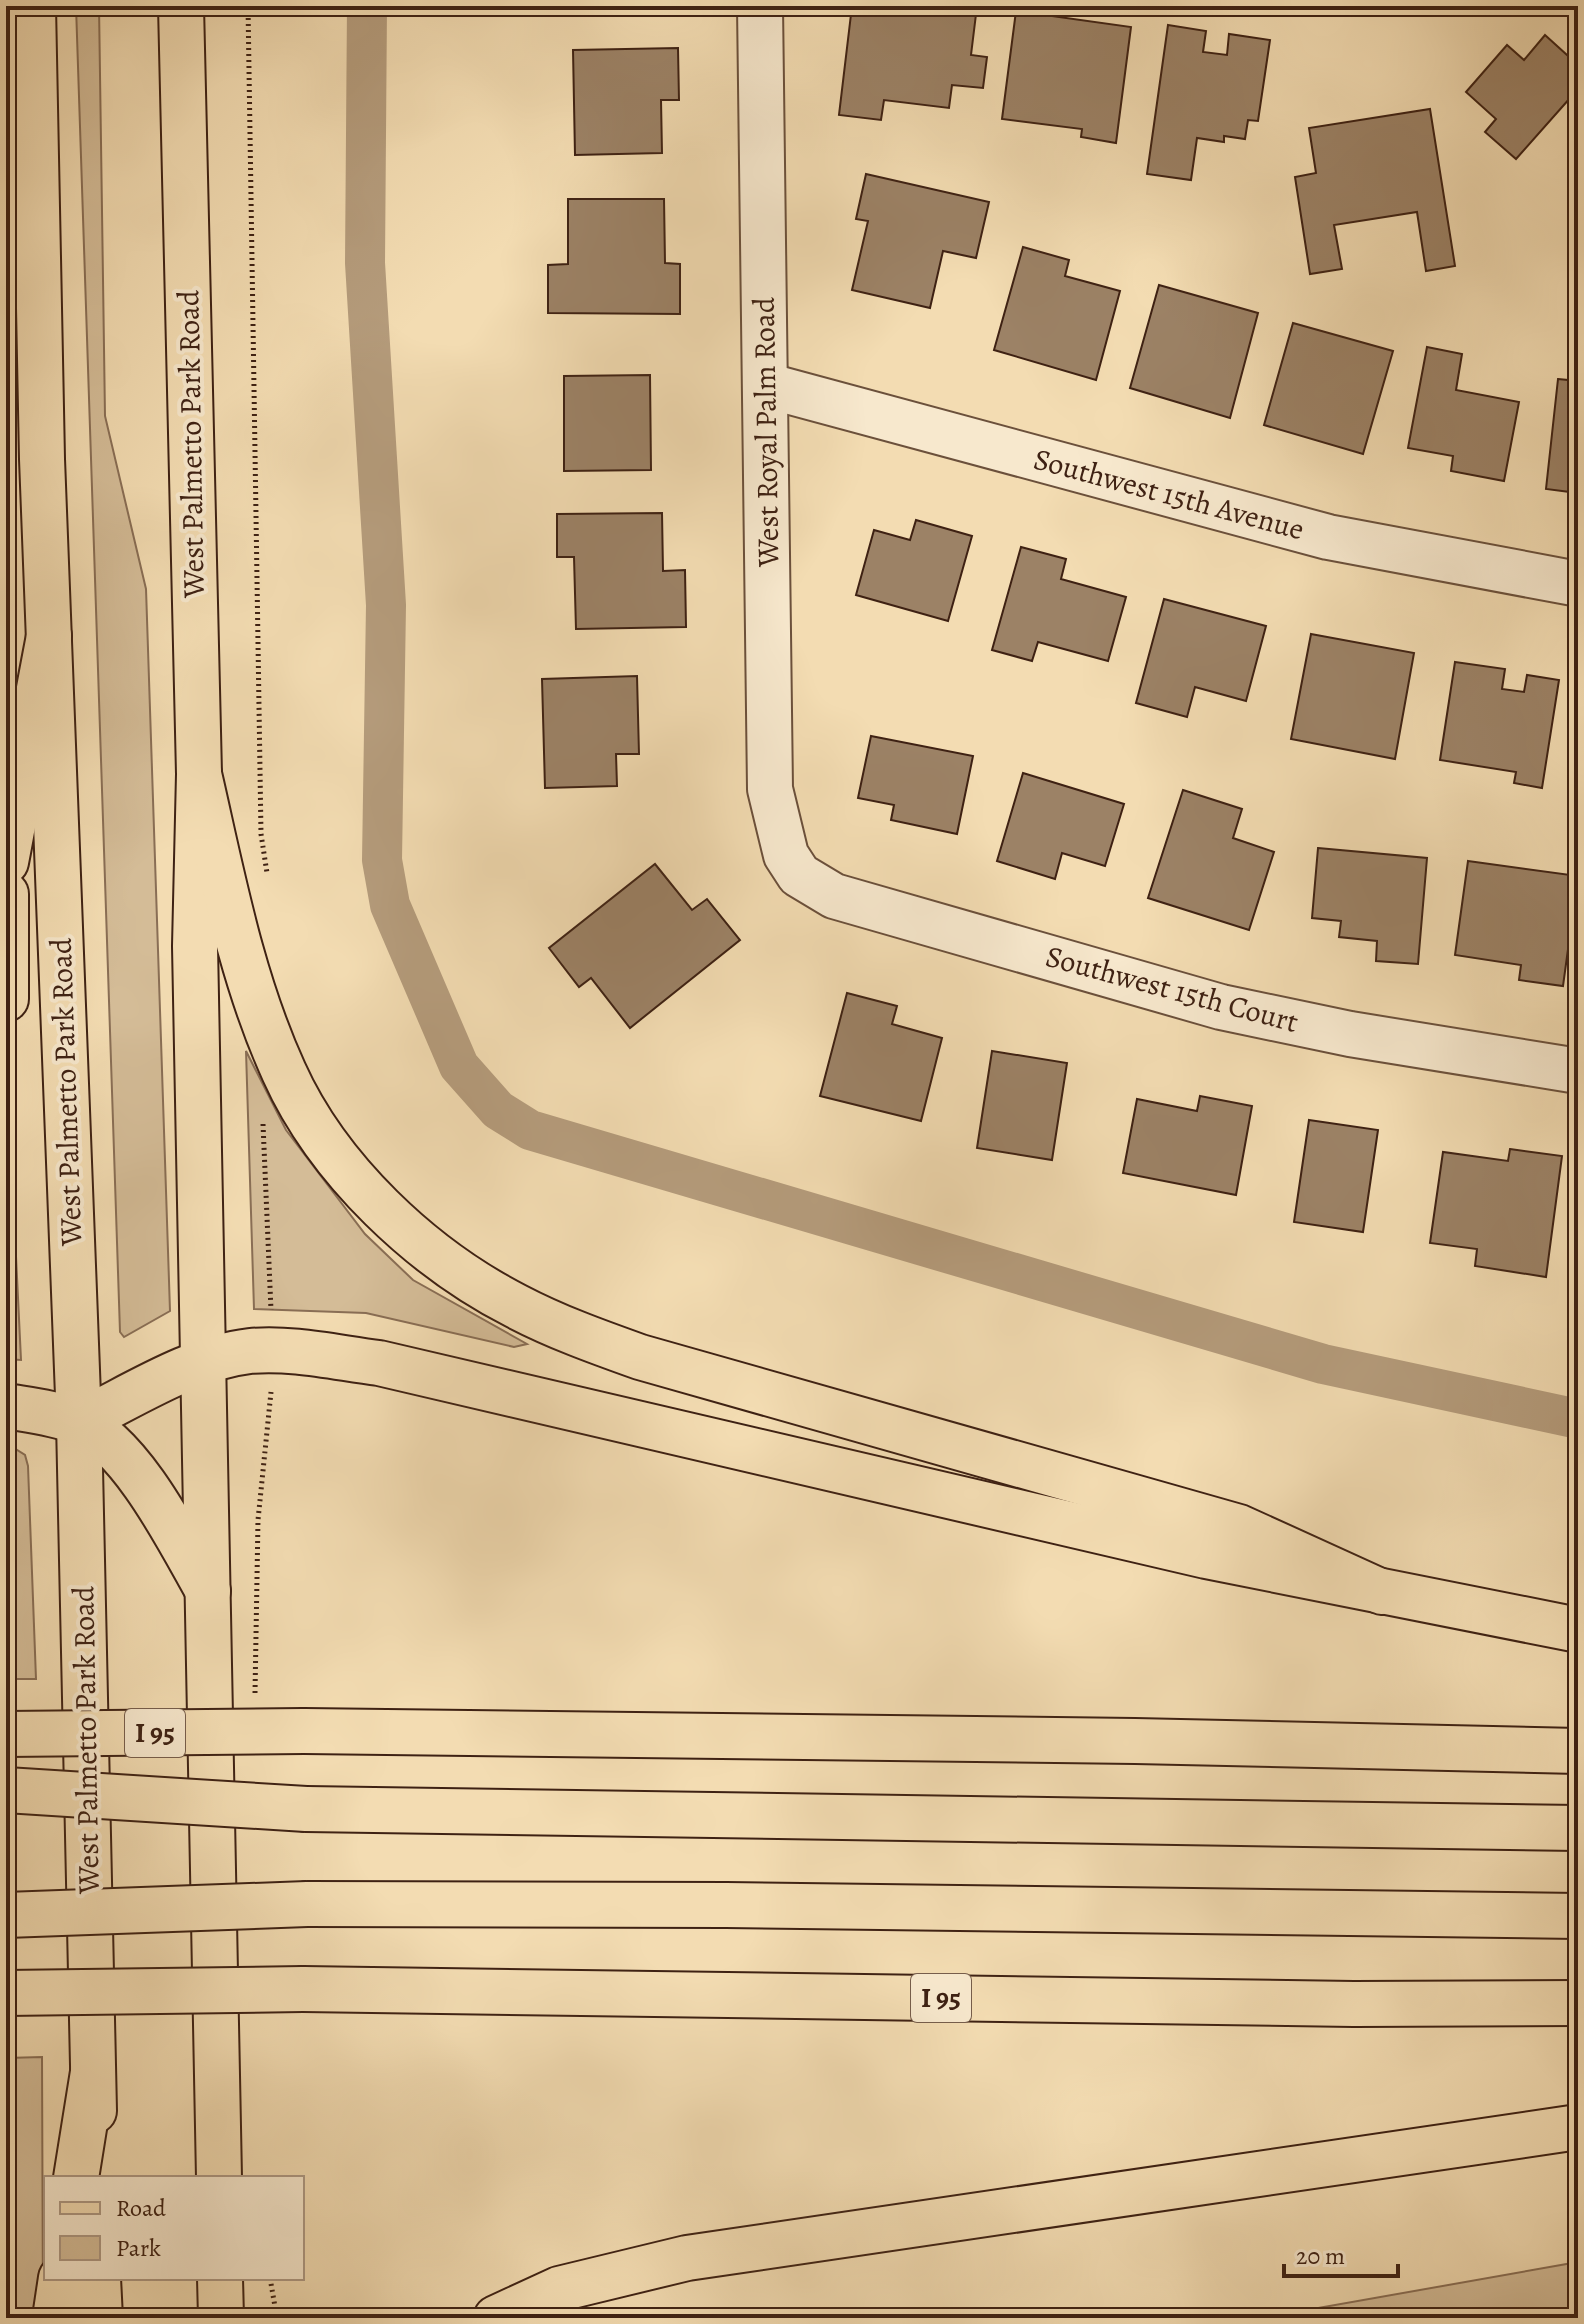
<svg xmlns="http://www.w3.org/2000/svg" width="1584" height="2324" font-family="Alegreya,serif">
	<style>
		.green { fill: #d4bc97; stroke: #896e55; stroke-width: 2 }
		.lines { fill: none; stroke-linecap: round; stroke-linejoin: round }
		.canal { stroke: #b59c7c; stroke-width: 40 }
		.building { fill: #9c8266; stroke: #3e2113; stroke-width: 2 }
		.minor-casing { stroke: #6b503b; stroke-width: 48 }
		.major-casing { stroke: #3e2113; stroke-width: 48 }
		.highway-casing { stroke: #3e2113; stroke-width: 48 }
		.path { stroke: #3e2113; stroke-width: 5; stroke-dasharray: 2 4; stroke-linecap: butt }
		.minor { stroke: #f7e8cd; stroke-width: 44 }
		.major { stroke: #f3dcb2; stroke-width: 44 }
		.highway { stroke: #f3dcb2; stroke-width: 44 }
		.highway-bridge-casing { stroke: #3e2113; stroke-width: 48; stroke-linecap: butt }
		.highway-bridge { stroke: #f3dcb2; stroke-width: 44 }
		.labels { text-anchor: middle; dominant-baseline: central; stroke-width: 8; stroke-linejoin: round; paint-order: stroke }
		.shield { fill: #f7e8cd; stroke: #765d4b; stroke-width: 2 }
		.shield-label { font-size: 28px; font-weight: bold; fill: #3e2113 }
		.street-label { font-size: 30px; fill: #3e2113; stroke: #f7e8cd }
	</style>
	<rect width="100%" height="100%" fill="#f3dcb2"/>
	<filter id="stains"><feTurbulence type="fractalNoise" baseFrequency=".0025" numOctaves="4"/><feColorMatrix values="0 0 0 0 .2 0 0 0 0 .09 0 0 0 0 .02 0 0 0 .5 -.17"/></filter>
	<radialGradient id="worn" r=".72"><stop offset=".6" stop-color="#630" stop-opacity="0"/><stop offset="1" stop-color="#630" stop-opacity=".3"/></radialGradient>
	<g class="green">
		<polygon points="76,6 99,6 105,416 146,589 170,1311 124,1337 120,1332 117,1242"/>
		<polygon points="246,1051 286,1130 365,1234 413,1280 527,1344 514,1347 366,1313 254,1309"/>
		<polygon points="9,1111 21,1360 6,1359 6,1119"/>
		<polygon points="6,1443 25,1455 28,1466 36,1679 6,1679"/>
		<polygon points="42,2057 43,2318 6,2318 6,2058"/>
		<polygon points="1578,2262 1578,2318 1262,2318"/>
	</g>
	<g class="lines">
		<polyline class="canal" points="367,6 365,263 386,605 382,860 390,905 459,1066 498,1110 530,1130 1323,1364 1578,1419"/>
	</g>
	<g class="building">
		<polygon points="852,6 891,6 890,11 915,14 916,6 977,6 971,55 987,57 983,88 952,85 949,108 884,100 881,120 839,115"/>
		<polygon points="1016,11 1131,27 1116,143 1081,137 1082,129 1002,119"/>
		<polygon points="1168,25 1206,31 1203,52 1227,55 1229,34 1270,40 1258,121 1248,120 1245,139 1224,136 1224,142 1197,138 1191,180 1147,174"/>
		<polygon points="1545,35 1578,65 1578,89 1516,159 1485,132 1496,119 1466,92 1507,45 1524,60"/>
		<polygon points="678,48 679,100 661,100 662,153 575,155 573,50"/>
		<polygon points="1430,109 1455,266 1426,271 1417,212 1334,225 1342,269 1310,274 1295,177 1316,173 1309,128"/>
		<polygon points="866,174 989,202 976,258 943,251 930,308 852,290 868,221 856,219"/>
		<polygon points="568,199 664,199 665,263 680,264 680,314 548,313 548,265 568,264"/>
		<polygon points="1023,247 1069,260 1065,276 1120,291 1096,380 994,350"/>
		<polygon points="1159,285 1258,313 1230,418 1130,388"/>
		<polygon points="1293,323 1393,351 1363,454 1264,425"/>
		<polygon points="1427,347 1462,354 1456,390 1519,402 1504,481 1451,471 1453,456 1408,448"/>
		<polygon points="650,375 651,470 564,471 564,376"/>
		<polygon points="1558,379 1578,381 1578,493 1546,489"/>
		<polygon points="662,513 663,571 685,570 686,627 576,629 574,557 557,557 557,514"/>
		<polygon points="916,520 972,536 948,621 856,595 874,530 910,540"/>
		<polygon points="1021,547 1066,559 1061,579 1126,597 1108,661 1038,642 1032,661 992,650"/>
		<polygon points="1164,599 1266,626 1246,701 1195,687 1187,717 1136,703"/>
		<polygon points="1311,634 1414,653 1395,759 1291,739"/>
		<polygon points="1455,662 1505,669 1502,689 1524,692 1527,675 1559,680 1542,788 1514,783 1516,772 1440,760"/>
		<polygon points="637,676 639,754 616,754 617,786 545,788 542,679"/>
		<polygon points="871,736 973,756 957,834 891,820 894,805 858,798"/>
		<polygon points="1023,773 1124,804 1105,866 1062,853 1055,879 997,861"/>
		<polygon points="1183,790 1242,809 1233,838 1274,852 1249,930 1148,898"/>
		<polygon points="1318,848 1427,858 1418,964 1376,961 1377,941 1339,937 1341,921 1312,918"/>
		<polygon points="1468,861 1578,876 1563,986 1519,980 1521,965 1455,955"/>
		<polygon points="655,864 692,910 707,899 740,940 630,1028 591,978 579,987 549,948"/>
		<polygon points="847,993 897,1006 892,1024 942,1038 921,1121 820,1096"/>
		<polygon points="992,1051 1067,1063 1052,1160 977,1148"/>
		<polygon points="1200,1096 1252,1106 1236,1195 1123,1173 1137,1099 1197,1111"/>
		<polygon points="1309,1120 1378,1130 1363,1232 1294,1222"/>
		<polygon points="1510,1149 1562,1156 1546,1277 1475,1266 1477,1249 1430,1243 1443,1152 1508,1161"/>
	</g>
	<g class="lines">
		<g class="minor-casing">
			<g id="minor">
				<polyline points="760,6 770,789 786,855 799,875 834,896 1221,1007 1350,1034 1578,1071"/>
				<polyline points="765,385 1328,537 1578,584"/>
			</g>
		</g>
		<g class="major-casing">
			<g id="major">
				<polyline points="33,6 42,459 79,1422 94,2111"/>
				<polyline points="181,6 199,774 195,946 219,2178"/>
				<polyline points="98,2278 100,2318"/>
				<polyline points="220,2278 221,2318"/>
			</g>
		</g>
		<g class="highway-casing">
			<g id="highway">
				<path d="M 199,774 C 222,874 241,978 284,1072 C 328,1170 422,1258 516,1306 C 556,1327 598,1342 640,1357 L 1239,1527 L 1382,1592"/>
				<polyline points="6,862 49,636"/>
				<polyline points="6,894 6,999"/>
				<path d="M 6,1406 C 29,1410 56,1413 78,1422 C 132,1444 180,1542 208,1591"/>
				<path d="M 79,1422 C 133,1396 190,1358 250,1351 C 292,1347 338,1358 379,1363 L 1206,1556 L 1578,1630"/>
				<polyline points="304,1731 1135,1741 1578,1751"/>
				<polyline points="306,1809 1578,1828"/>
				<polyline points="307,1904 726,1905 1578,1916"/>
				<polyline points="303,1989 1354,2004 1578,2003"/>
				<polyline points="76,2178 93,2072"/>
				<polyline points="55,2318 61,2278"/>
				<polyline points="496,2318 559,2289 687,2258 1578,2127"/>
			</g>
		</g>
		<g class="path">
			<polyline points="248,6 261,834 267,873"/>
			<polyline points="263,1124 271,1310"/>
			<polyline points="255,1693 258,1520 271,1392"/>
			<polyline points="270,2278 277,2318"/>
		</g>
		<use href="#minor" class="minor"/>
		<use href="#major" class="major"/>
		<use href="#highway" class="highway"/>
		<g class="highway-bridge-casing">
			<g id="highway-bridge">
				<polyline points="6,1734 304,1731"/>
				<polyline points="6,1790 306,1809"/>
				<polyline points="6,1915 307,1904"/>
				<polyline points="6,1993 303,1989"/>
			</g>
		</g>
		<use href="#highway-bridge" class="highway-bridge"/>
	</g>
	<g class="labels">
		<g class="shield">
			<rect x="125" y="1709" width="60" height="48" rx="6"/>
			<rect x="911" y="1974" width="60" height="48" rx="6"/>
		</g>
		<g class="shield-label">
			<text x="155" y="1733">I 95</text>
			<text x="941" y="1998">I 95</text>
		</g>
		<g class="street-label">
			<text transform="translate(766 432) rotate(-91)">West Royal Palm Road</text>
			<text transform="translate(191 444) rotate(-91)">West Palmetto Park Road</text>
			<text transform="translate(1169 494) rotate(15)">Southwest 15th Avenue</text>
			<text transform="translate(1172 989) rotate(15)">Southwest 15th Court</text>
			<text transform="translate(66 1092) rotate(-92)">West Palmetto Park Road</text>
			<text transform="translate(86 1740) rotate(-91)">West Palmetto Park Road</text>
		</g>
	</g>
	<rect width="1584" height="2324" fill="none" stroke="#f3dcb2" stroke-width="32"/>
	<rect x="8" y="8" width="1568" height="2308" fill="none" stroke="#3e2113" stroke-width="4"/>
	<rect x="16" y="16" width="1552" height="2292" fill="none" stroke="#3e2113" stroke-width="2"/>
	<rect x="44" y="2176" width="260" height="104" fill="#f7e8cd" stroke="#ad9883" stroke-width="2"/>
	<rect x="60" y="2202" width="40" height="12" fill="#f3dcb2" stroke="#ad9883" stroke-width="2"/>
	<text x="116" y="2216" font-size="24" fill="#3e2113">Road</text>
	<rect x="60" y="2236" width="40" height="24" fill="#d4bc97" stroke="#ad9883" stroke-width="2"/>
	<text x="116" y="2256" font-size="24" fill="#3e2113">Park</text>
	<path d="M1284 2264v12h114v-12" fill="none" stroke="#3e2113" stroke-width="4"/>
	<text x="1296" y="2264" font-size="24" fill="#3e2113" stroke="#f7e8cd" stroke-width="6" paint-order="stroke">20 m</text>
	<rect width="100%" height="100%" filter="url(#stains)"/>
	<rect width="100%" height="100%" fill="url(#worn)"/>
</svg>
